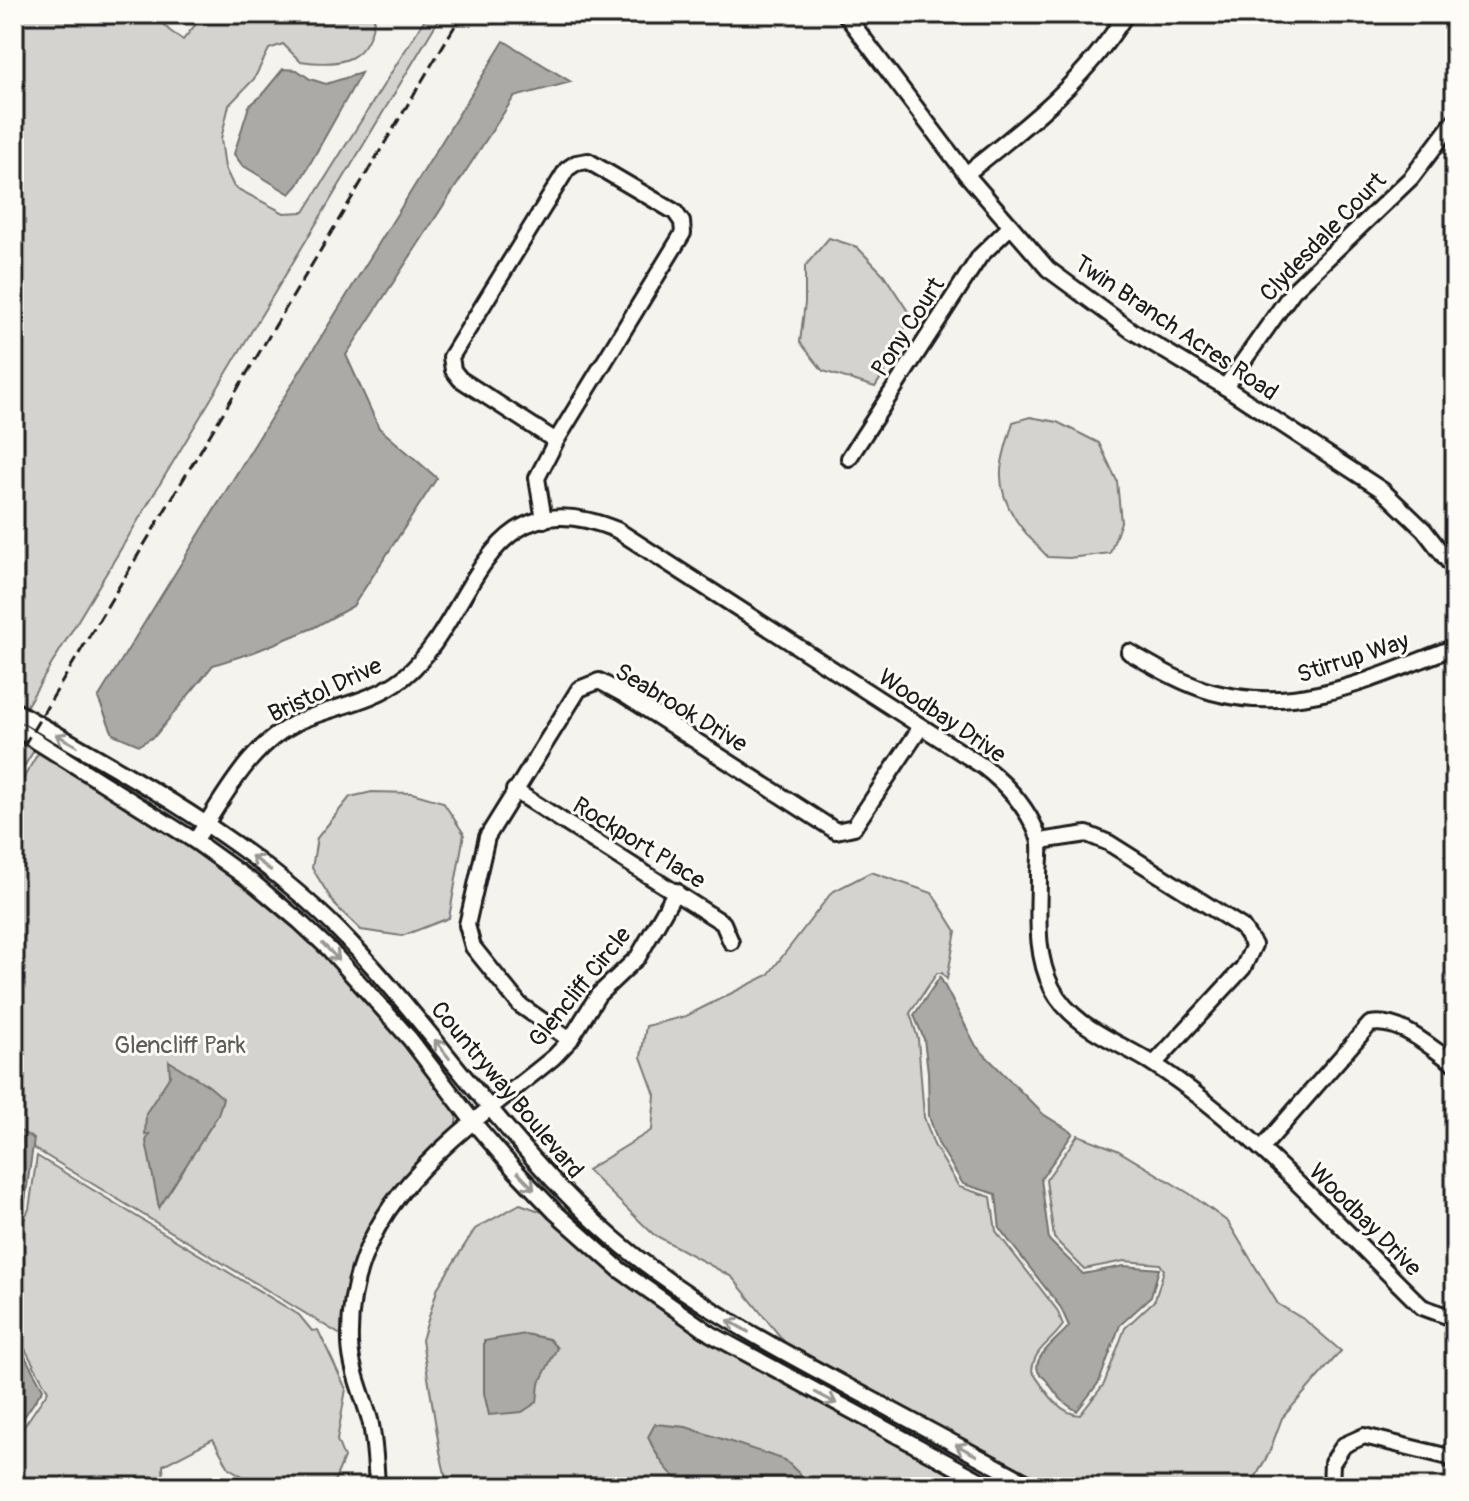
<svg xmlns="http://www.w3.org/2000/svg" width="1469" height="1501" font-family="Pangolin,sans-serif">
	<style>
		.green { fill: #d4d3cf; stroke: #787876; stroke-width: 2 }
		.water { fill: #abaaa6; stroke: #72716f; stroke-width: 2 }
		.lines { fill: none; stroke-linecap: round; stroke-linejoin: round }
		.minor-casing { stroke: #1c1c1c; stroke-width: 20 }
		.minor { stroke: #fdfcf7; stroke-width: 14 }
		.rail { stroke: #1c1c1c; stroke-width: 3; stroke-dasharray: 12 6; stroke-linecap: butt }
		.oneway { stroke: #989794 }
		.labels { text-anchor: middle; dominant-baseline: central; stroke-width: 6; stroke-linejoin: round; paint-order: stroke }
		.street-label { font-size: 24px; fill: #1c1c1c; stroke: #fdfcf7 }
		.park-label { font-size: 24px; fill: #5c5c5b; stroke: #fdfcf7 }
	</style>
	<rect width="100%" height="100%" fill="#f4f3ee"/>
	<filter id="ink" filterUnits="userSpaceOnUse"><feTurbulence type="fractalNoise" baseFrequency=".0125" numOctaves="2"/><feDisplacementMap in="SourceGraphic" scale="16" xChannelSelector="R" yChannelSelector="G"/><feConvolveMatrix kernelMatrix="1 2 1 2 8 2 1 2 1" color-interpolation-filters="sRGB"/></filter>
	<g filter="url(#ink)">
		<g class="green">
			<path d="M 14,14 L 153,14 L 170,31 L 183,40 L 204,14 L 375,14 C 369,62 342,67 300,61 L 283,44 L 269,49 L 254,79 L 229,105 L 221,139 L 225,168 L 234,187 L 284,213 L 304,212 L 428,14 L 442,14 L 26,707 L 27,711 L 14,703 Z"/>
			<polygon points="829,238 857,247 884,275 909,313 899,349 875,387 823,371 800,342 805,303 805,266"/>
			<path d="M 1030,417 L 1057,422 L 1099,443 L 1117,481 L 1121,522 L 1110,553 L 1069,558 L 1048,557 C 1025,534 999,506 1001,471 C 1002,455 1009,437 1013,422 Z"/>
			<polygon points="14,733 36,747 14,783"/>
			<path d="M 40,750 L 167,829 L 264,899 L 329,956 L 395,1032 L 457,1110 L 456,1127 C 444,1141 427,1150 415,1164 C 370,1214 345,1270 344,1337 L 14,1136 L 14,794 Z"/>
			<polygon points="372,792 412,793 443,802 464,834 449,918 402,936 361,930 335,905 312,868 317,838 350,797"/>
			<path d="M 871,872 L 932,893 L 956,931 L 947,979 L 942,973 L 937,973 L 910,1013 L 918,1039 L 924,1117 L 934,1145 L 959,1187 L 991,1197 L 996,1231 L 1057,1310 L 1063,1325 C 1051,1343 1034,1348 1032,1371 C 1044,1388 1058,1414 1080,1415 L 1104,1384 L 1125,1328 L 1155,1300 L 1164,1270 L 1160,1264 L 1124,1261 L 1084,1269 L 1054,1238 L 1046,1180 L 1078,1135 L 1117,1150 L 1190,1194 L 1228,1222 L 1278,1304 L 1305,1320 L 1341,1351 L 1282,1418 L 1269,1453 L 1250,1487 L 1047,1487 L 791,1350 L 732,1277 L 653,1234 L 587,1170 L 652,1130 L 655,1095 L 641,1057 L 646,1026 L 686,1016 L 768,975 L 832,892 Z"/>
			<polygon points="37,1156 299,1315 312,1331 318,1330 346,1389 337,1440 344,1458 333,1484 329,1487 261,1487 229,1468 213,1439 163,1465 164,1487 14,1487 14,1441 48,1391 14,1329 14,1259 19,1230 29,1209"/>
			<polygon points="520,1204 548,1214 629,1287 694,1332 972,1487 448,1487 440,1452 422,1340 438,1287 475,1229"/>
		</g>
		<g class="water">
			<polygon points="504,41 571,82 514,97 346,355 379,428 437,478 353,606 313,628 254,652 213,665 155,736 139,745 113,734 98,698"/>
			<polygon points="283,69 297,70 310,79 326,84 361,73 298,185 290,194 242,165 234,154 249,106 260,97"/>
			<path d="M 940,977 L 976,1046 L 1043,1114 L 1073,1133 L 1041,1179 L 1049,1240 L 1083,1274 L 1124,1266 L 1159,1269 L 1151,1297 L 1120,1325 L 1099,1382 L 1077,1411 C 1060,1401 1058,1396 1047,1381 C 1044,1377 1039,1375 1038,1371 C 1032,1356 1061,1337 1069,1326 L 1061,1308 L 1000,1229 L 996,1194 L 963,1184 L 938,1143 L 929,1116 L 928,1072 L 924,1039 L 914,1015 Z"/>
			<polygon points="169,1061 209,1086 223,1098 218,1115 159,1208 146,1141 149,1134 145,1135 146,1113 170,1076"/>
			<polygon points="17,1129 34,1139 24,1208 14,1227 14,1134"/>
			<polygon points="525,1334 549,1339 557,1348 539,1384 537,1402 522,1412 489,1415 484,1393 484,1341"/>
			<polygon points="14,1337 43,1389 14,1432"/>
			<path d="M 655,1424 L 686,1427 L 785,1460 L 807,1481 L 847,1487 L 690,1487 C 669,1477 657,1457 648,1437 Z"/>
		</g>
		<g class="lines">
			<g class="minor-casing">
				<g id="minor">
					<polyline points="845,14 966,174 1048,269 1132,331 1225,387 1382,490 1424,530 1455,570"/>
					<path d="M 966,174 C 1028,125 1084,82 1126,14"/>
					<polyline points="1225,387 1293,291 1411,178 1455,120"/>
					<polyline points="849,458 980,256 1011,226"/>
					<polyline points="544,520 537,478 556,441 683,233 682,222 675,212 588,161 576,163 567,169 451,357 453,370 460,379 556,441"/>
					<path d="M 1129,652 C 1155,667 1183,684 1212,692 C 1300,716 1374,677 1455,647"/>
					<path d="M 14,710 C 133,778 255,842 350,942 C 448,1045 522,1167 635,1256 C 700,1307 772,1346 845,1385 C 908,1419 972,1453 1035,1487"/>
					<polyline points="14,727 195,841 255,884 299,921 330,950 410,1039 474,1123 513,1168 555,1212 620,1270 711,1334 992,1487"/>
					<polyline points="514,790 723,923 731,942"/>
					<path d="M 195,841 C 225,796 250,743 302,720 C 336,706 374,701 403,678 C 477,618 480,473 617,530 L 984,767 C 1007,785 1029,810 1039,838 C 1042,849 1039,864 1039,875 C 1039,913 1034,952 1052,988 C 1072,1027 1117,1041 1152,1063 C 1250,1126 1339,1226 1422,1307 L 1455,1319"/>
					<polyline points="1040,841 1087,834 1109,843 1242,927 1254,945 1243,968 1154,1064"/>
					<polyline points="570,1040 520,1005 473,947 467,925 487,837 579,689 599,681 623,694 836,831 854,827 921,727"/>
					<path d="M 1261,1149 L 1370,1024 C 1401,1018 1430,1048 1455,1064"/>
					<path d="M 377,1487 C 376,1465 375,1442 370,1420 C 363,1395 351,1370 350,1343 C 346,1202 458,1136 554,1057 L 570,1040 L 598,995 L 638,957 L 676,891"/>
					<polyline points="1331,1487 1332,1463 1344,1445 1364,1436 1449,1457 1455,1463"/>
				</g>
			</g>
			<use href="#minor" class="minor"/>
			<polyline class="rail" points="14,762 462,14"/>
		</g>
		<defs><path id="oneway-shaft" d="M-6 0H5M1.5-3L5.5 0L1.5 3" fill="none" stroke-width="1.6" stroke-linecap="round" stroke-linejoin="round" transform="scale(2)"/></defs>
		<g class="oneway">
			<use href="#oneway-shaft" transform="translate(66 740) rotate(-151)"/>
			<use href="#oneway-shaft" transform="translate(261 863) rotate(-143)"/>
			<use href="#oneway-shaft" transform="translate(331 952) rotate(46)"/>
			<use href="#oneway-shaft" transform="translate(442 1049) rotate(-128)"/>
			<use href="#oneway-shaft" transform="translate(526 1181) rotate(46)"/>
			<use href="#oneway-shaft" transform="translate(738 1326) rotate(-150)"/>
			<use href="#oneway-shaft" transform="translate(826 1398) rotate(28)"/>
			<use href="#oneway-shaft" transform="translate(966 1450) rotate(-152)"/>
		</g>
	</g>
	<g class="labels">
		<g class="street-label">
			<text transform="translate(1323 237) rotate(-46)">Clydesdale Court</text>
			<text transform="translate(908 327) rotate(-57)">Pony Court</text>
			<text transform="translate(1176 328) rotate(34)">Twin Branch Acres Road</text>
			<text transform="translate(1353 658) rotate(-18)">Stirrup Way</text>
			<text transform="translate(325 690) rotate(-25)">Bristol Drive</text>
			<text transform="translate(681 708) rotate(31)">Seabrook Drive</text>
			<text transform="translate(942 716) rotate(34)">Woodbay Drive</text>
			<text transform="translate(639 843) rotate(32)">Rockport Place</text>
			<text transform="translate(580 987) rotate(-51)">Glencliff Circle</text>
			<text transform="translate(507 1090) rotate(50)">Countryway Boulevard</text>
			<text transform="translate(1365 1220) rotate(45)">Woodbay Drive</text>
		</g>
		<g class="park-label">
			<text x="180" y="1045">Glencliff Park</text>
		</g>
	</g>
	<rect width="1469" height="1501" fill="none" stroke="#fdfcf7" stroke-width="48"/>
	<rect x="24" y="24" width="1421" height="1453" fill="none" stroke="#1c1c1c" stroke-width="3" filter="url(#ink)"/>
</svg>
